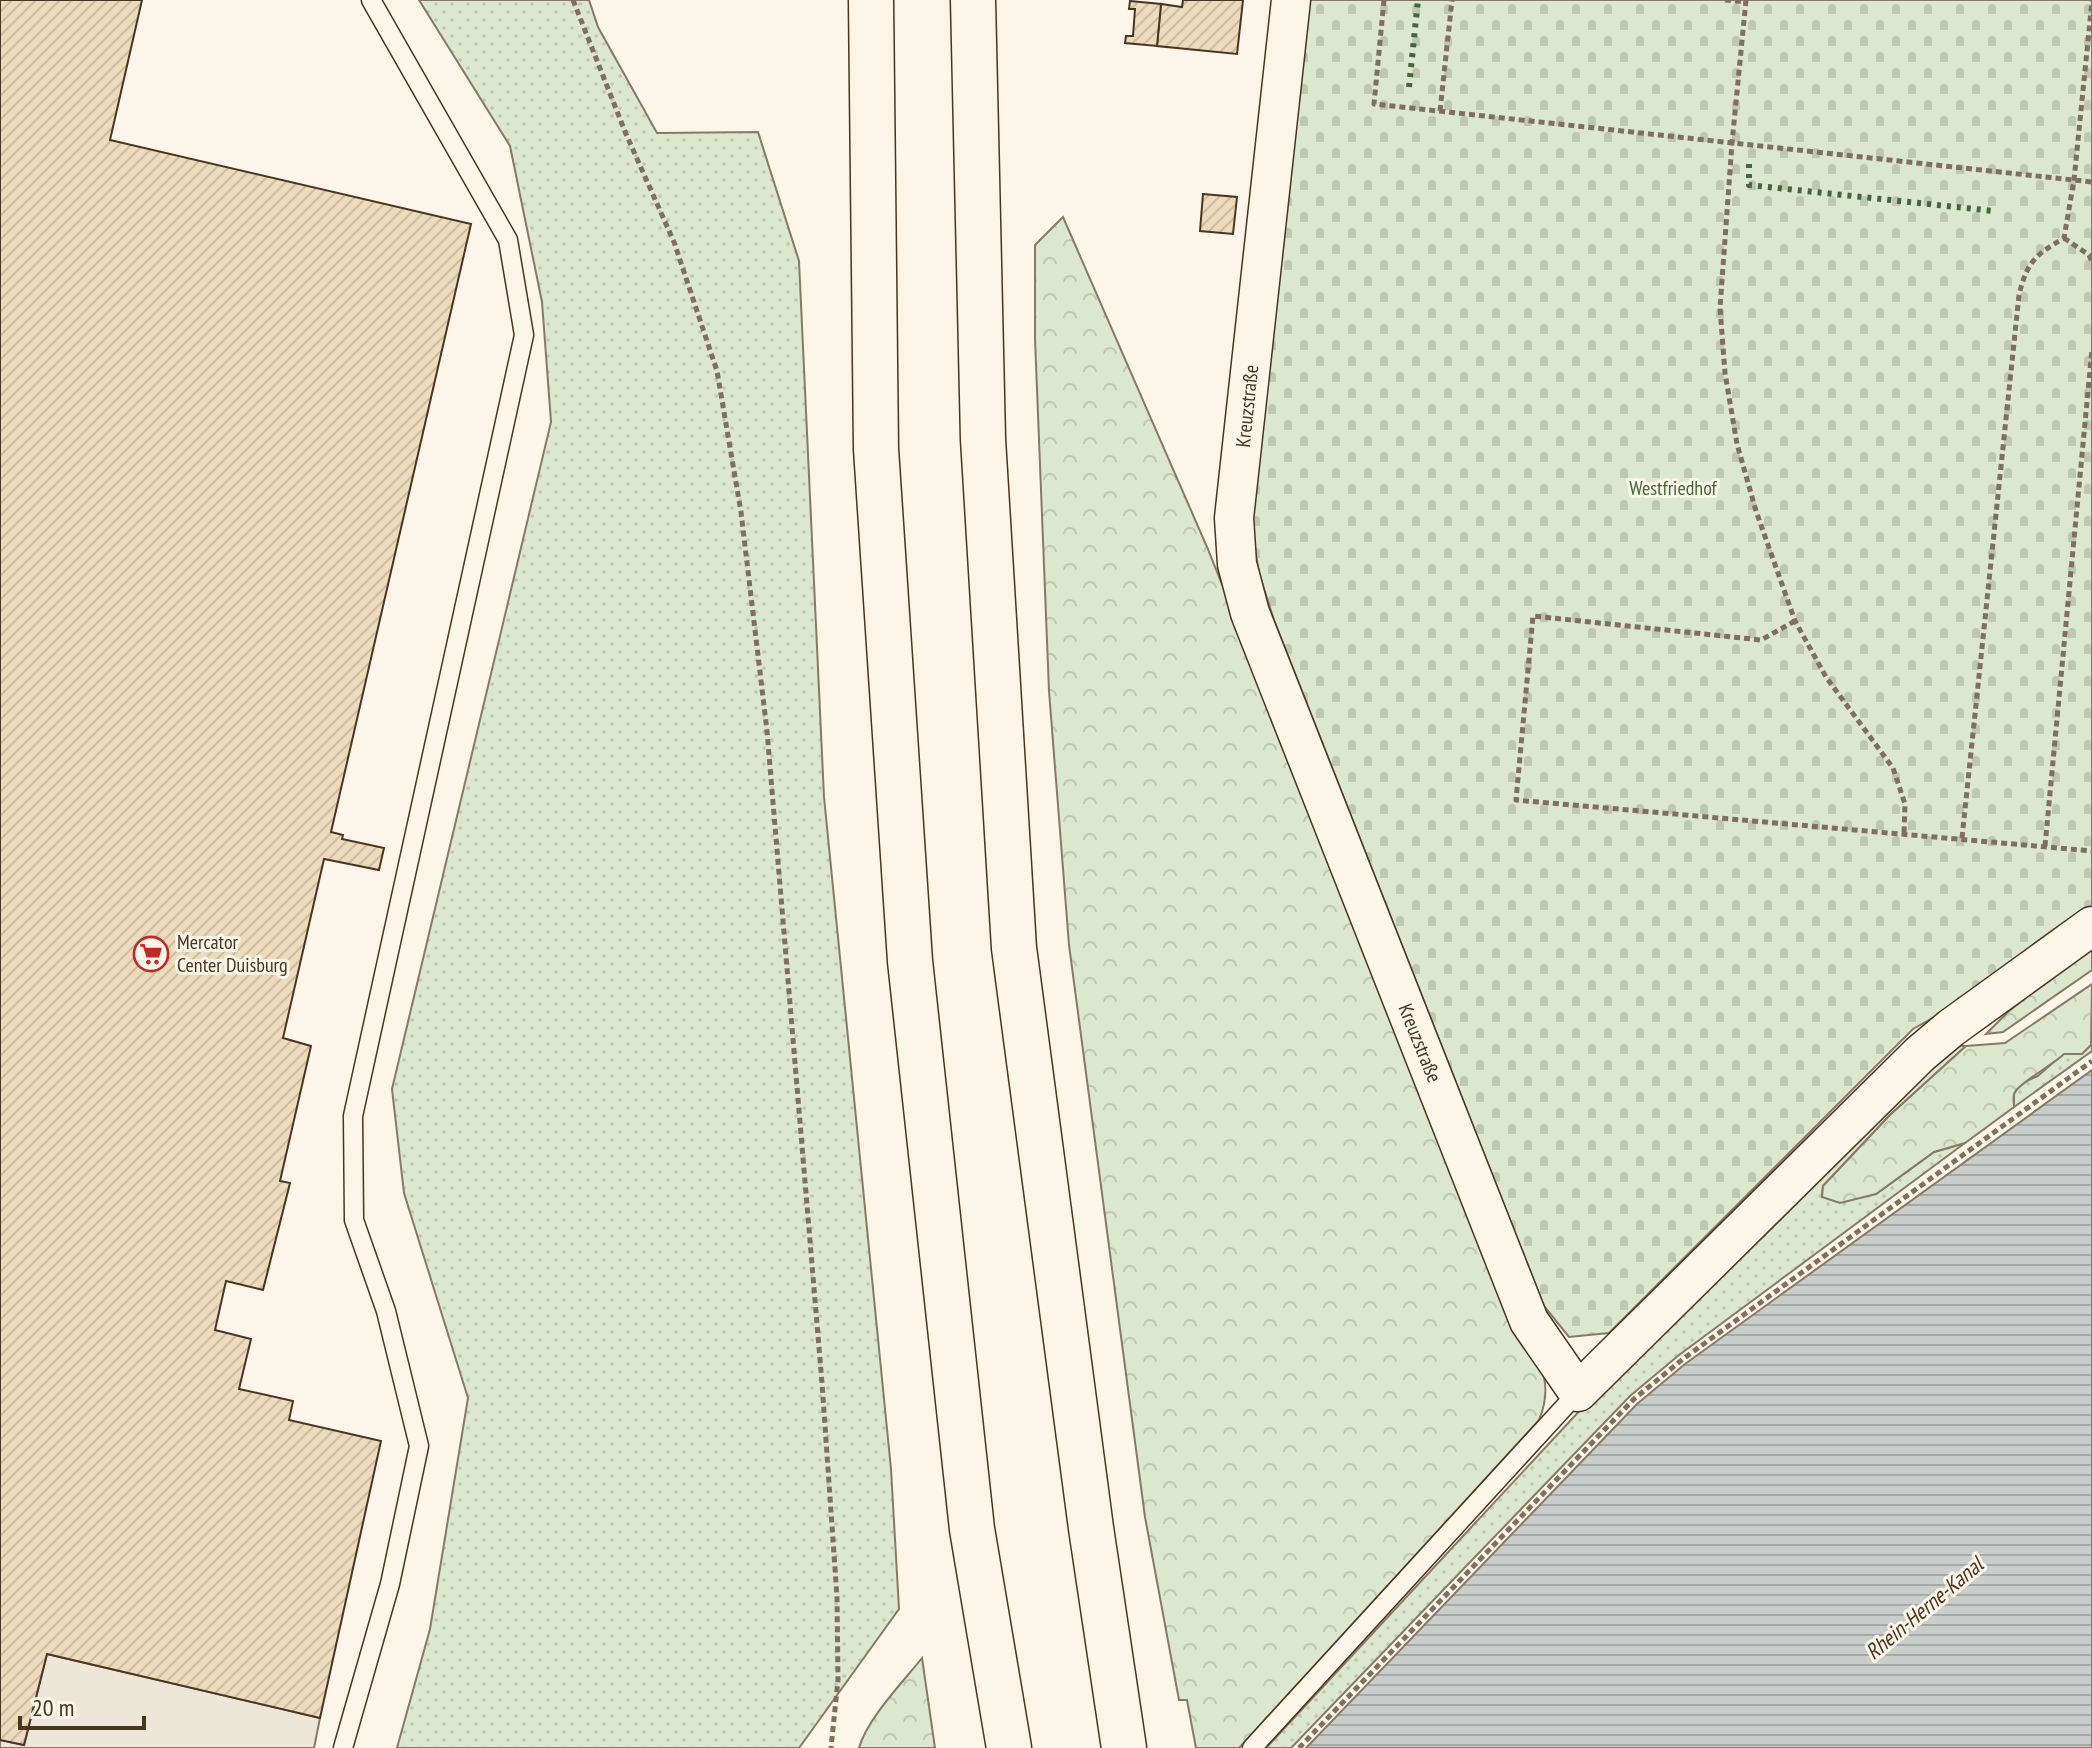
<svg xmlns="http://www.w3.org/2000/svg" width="2092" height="1748" font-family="'PT Sans Narrow',sans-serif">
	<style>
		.green { fill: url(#green-dots); stroke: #887966; stroke-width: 2 }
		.forest { fill: url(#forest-crowns); stroke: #887966; stroke-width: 2 }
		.cemetery { fill: url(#cemetery-stones); stroke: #887966; stroke-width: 2 }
		.parking { fill: #ede7d9; stroke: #887966; stroke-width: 2 }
		.water { fill: url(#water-rules); stroke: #887966; stroke-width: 2 }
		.building { fill: url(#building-hatch); stroke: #4a3520; stroke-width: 2 }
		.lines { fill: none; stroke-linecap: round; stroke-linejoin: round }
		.lane-casing { stroke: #4a3520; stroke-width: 21 }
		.street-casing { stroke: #4a3520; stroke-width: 41 }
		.highway-casing { stroke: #4a3520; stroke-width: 47 }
		.path { stroke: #7f6f5c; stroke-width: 5; stroke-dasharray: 6 4; stroke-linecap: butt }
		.lane { stroke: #fbf6e9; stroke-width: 18 }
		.street { stroke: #fbf6e9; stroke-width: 38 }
		.highway { stroke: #fbf6e9; stroke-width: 44 }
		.hedge { stroke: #436837; stroke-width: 6; stroke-dasharray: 4 6; stroke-linecap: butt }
		.labels { text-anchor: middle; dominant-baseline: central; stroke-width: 6; stroke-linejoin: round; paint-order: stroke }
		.street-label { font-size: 20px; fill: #4a3520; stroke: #fbf6e9 }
		.park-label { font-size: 20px; fill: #436837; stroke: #fbf6e9 }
		.poi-label { font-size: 20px; fill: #4a3520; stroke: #fbf6e9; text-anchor: start }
		.water-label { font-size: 22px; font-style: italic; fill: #4a3520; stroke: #fbf6e9 }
	</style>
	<defs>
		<pattern id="green-dots" width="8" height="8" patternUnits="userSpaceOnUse" patternTransform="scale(2)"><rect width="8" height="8" fill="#dce7d0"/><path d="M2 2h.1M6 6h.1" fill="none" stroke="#bec7b2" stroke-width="1.8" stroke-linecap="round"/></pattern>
		<pattern id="forest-crowns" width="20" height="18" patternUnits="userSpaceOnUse" patternTransform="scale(2)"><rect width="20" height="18" fill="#dce7d0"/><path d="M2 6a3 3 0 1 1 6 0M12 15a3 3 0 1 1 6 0" fill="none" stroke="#bec7b2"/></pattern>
		<pattern id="cemetery-stones" width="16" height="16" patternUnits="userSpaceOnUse" patternTransform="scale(2)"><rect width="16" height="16" fill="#dce7d0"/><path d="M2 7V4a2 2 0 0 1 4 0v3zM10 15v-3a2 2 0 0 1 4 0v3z" fill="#bec7b2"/></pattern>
		<pattern id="water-rules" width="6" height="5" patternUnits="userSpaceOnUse" patternTransform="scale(2)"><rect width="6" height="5" fill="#c9cecd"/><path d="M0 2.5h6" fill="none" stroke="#a5a8a6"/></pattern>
		<pattern id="building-hatch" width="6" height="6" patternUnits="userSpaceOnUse" patternTransform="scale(2)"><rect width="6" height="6" fill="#ecdcbc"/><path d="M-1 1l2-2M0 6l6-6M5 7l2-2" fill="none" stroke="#ccbda1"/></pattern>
	</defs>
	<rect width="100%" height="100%" fill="#fbf6e9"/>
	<g class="green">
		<polygon points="419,0 589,0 598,27 657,133 758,132 799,261 824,797 891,1469 899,1609 799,1748 397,1748 430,1629 468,1398 404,1193 392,1089 551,422 542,302 510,146"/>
		<polygon points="2092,1032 2092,1051 2014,1107 2014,1094 2020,1084 2038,1076 2064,1053 2091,1045"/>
		<polygon points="1951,1045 1966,1046 1890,1115 1823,1186 1822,1197 1876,1194 1934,1152 1965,1143 1679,1355 1630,1396 1291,1748 1266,1748 1624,1363"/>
	</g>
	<g class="forest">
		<path d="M 1063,217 L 1207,547 L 1520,1329 C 1539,1362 1555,1381 1539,1420 L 1239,1748 L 1196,1748 L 1187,1700 L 1179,1700 L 1145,1517 L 1069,945 L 1049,691 L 1035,339 L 1035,245 Z"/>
		<polygon points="2092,944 2092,970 2003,1032 1986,1034 2008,1012"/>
		<path d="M 2092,984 L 2091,1045 L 2082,1054 L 2064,1054 C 2054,1064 2016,1085 2014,1094 C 2013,1099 2014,1103 2014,1107 L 1965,1143 L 1934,1152 L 1876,1194 L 1840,1203 L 1822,1197 L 1823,1186 L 1890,1115 L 1966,1046 L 2005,1043 Z"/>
		<path d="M 922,1658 L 935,1748 L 859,1748 C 867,1719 903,1682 922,1658 Z"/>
	</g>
	<polygon class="cemetery" points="1304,0 2092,0 2092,911 2006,977 1913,1029 1609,1333 1569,1337 1544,1306 1274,620 1259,573 1249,515"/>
	<polygon class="parking" points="47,1654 320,1718 314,1748 0,1748 0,1740 24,1745"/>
	<polygon class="water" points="2092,1070 2092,1748 1306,1748 1637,1404 1685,1364"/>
	<g class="building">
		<polygon points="0,0 142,0 110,140 471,224 331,832 343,835 342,839 384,848 379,870 324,859 283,1038 311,1046 280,1181 290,1183 263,1290 226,1281 215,1330 251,1339 239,1389 293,1401 289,1420 381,1441 320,1718 47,1654 24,1745 0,1740"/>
		<polygon points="1183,0 1243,0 1237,54 1157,46 1161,4 1182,7"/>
		<polygon points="1130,1 1161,4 1157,46 1125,43 1126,36 1133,36 1135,9 1129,9"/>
		<polygon points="1203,194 1237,197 1233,234 1200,231"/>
	</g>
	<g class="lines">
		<g class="lane-casing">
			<g id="lane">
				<polyline points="343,1748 390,1584 419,1446 386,1311 354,1220 353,1116 524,335 508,240 371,0"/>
				<polyline points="1252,1748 1578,1392"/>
			</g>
		</g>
		<g class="street-casing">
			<polyline id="street" points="1291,0 1234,518 1237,564 1250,613 1529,1321 1578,1392 1920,1054 1951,1028 2092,926"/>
		</g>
		<g class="highway-casing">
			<g id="highway">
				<polyline points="871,0 876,449 910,961 972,1529 1009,1748"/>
				<polyline points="973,0 983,439 1014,948 1091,1528 1124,1748"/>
			</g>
		</g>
		<g class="path">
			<polyline points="573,0 626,134 674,242 717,371 741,512 767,731 822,1383 837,1597 838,1680 831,1748"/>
			<polyline points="1384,0 1374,104 2092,182"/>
			<polyline points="1725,0 1746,2"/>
			<polyline points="1746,0 1732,143 1720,308 1725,373 1737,444 1756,511 1795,621 1826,677 1893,768 1905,804 1904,834"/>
			<polyline points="1440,111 1452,0"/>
			<polyline points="2064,238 2089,255 2092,262"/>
			<polyline points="1795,621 1761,640 1533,616 1516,800 2092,851"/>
			<path d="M 1962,838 L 2019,295 C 2027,262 2035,255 2064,238 L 2074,180 L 2092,1"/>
			<polyline points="2045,846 2092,349"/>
			<polyline points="1299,1748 1634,1399 1683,1359 2092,1061"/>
		</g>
		<use href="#lane" class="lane"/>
		<use href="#street" class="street"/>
		<use href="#highway" class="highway"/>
		<g class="hedge">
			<polyline points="1409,87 1418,0"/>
			<polyline points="1749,164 1749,185 1994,211"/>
		</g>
	</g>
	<defs>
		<g id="supermarket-ring" transform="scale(1.8)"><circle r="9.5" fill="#fbf6e9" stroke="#c62828" stroke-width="1.5"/><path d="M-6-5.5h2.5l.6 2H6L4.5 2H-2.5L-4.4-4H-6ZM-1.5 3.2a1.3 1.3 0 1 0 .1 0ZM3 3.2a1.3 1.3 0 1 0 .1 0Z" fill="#c62828"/></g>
	</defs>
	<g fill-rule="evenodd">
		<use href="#supermarket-ring" x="151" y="954"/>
	</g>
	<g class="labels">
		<g class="street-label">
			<text transform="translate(1247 406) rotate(-84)">Kreuzstraße</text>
			<text transform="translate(1420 1043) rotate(68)">Kreuzstraße</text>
		</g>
		<g class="park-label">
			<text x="1673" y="488">Westfriedhof</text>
		</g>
		<g class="poi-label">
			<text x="177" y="942">Mercator<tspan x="177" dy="23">Center Duisburg</tspan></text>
		</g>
		<g class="water-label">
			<text transform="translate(1924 1608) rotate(-40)">Rhein-Herne-Kanal</text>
		</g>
	</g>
	<path d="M20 1716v12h124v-12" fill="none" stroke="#4a3520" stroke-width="4"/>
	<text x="32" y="1716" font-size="24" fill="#4a3520" stroke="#fbf6e9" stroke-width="6" paint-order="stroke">20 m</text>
</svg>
